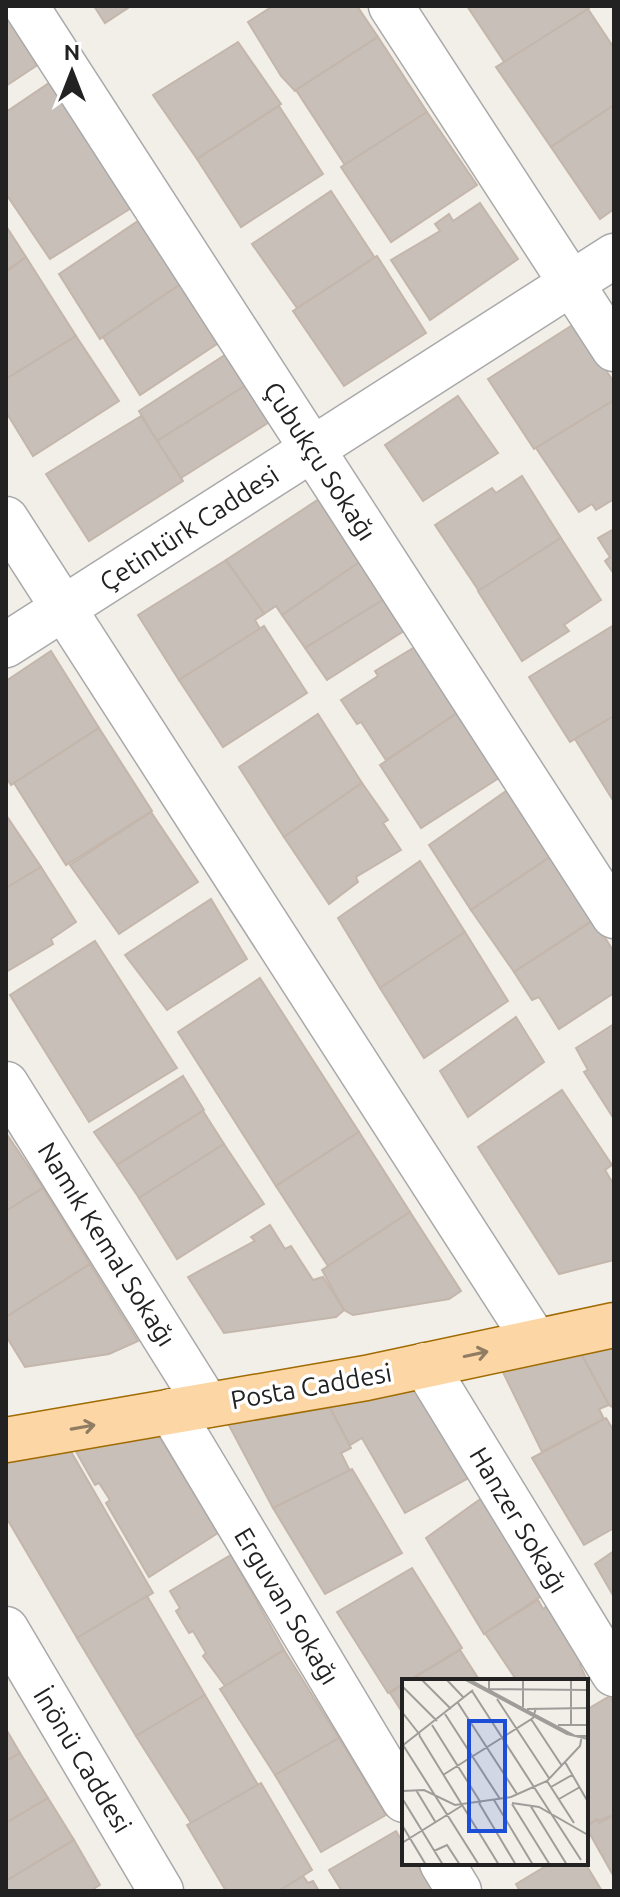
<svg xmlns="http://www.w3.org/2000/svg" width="620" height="1897" font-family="Ubuntu,sans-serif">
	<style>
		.building { fill: #c7bfb8; stroke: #c4b6ab; stroke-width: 2 }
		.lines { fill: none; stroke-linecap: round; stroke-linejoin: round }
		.minor-casing { stroke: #a9a9a9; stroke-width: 47 }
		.major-casing { stroke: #a06b00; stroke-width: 47 }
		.minor { stroke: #fff; stroke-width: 44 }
		.major { stroke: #fcd6a4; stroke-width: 44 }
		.oneway { stroke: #8f7c63 }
		.labels { text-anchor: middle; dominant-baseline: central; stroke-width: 7; stroke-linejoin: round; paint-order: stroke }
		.street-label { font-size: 26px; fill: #222; stroke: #fff }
		.inset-road { fill: none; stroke: #9f9d99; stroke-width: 2 }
		.view { fill: #1d4ed8; fill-opacity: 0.15; stroke: #1d4ed8; stroke-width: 4 }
		.inset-edge { fill: none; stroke: #222; stroke-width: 4 }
	</style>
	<rect width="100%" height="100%" fill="#f2efe9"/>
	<g class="building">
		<polygon points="94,6 131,6 105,23"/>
		<polygon points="273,6 357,6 378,37 295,91 281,76 248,22"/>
		<polygon points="467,6 592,6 505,63"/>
		<polygon points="6,8 42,62 6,86"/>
		<polygon points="588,9 614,48 614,105 551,147 496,67"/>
		<polygon points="378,37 427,112 345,165 296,90"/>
		<polygon points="238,42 281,104 197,159 153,95"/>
		<polygon points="55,79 136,205 50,259 6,194 6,112"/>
		<polygon points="614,105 614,209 600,219 551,147"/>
		<polygon points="279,106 323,174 241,227 197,159"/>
		<polygon points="427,112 477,185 391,242 341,167"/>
		<polygon points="331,191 375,258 297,308 252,244"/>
		<polygon points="480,203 518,259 430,320 391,260 440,231 435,224 449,214 453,221"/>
		<polygon points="144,217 185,281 100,339 59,274"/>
		<polygon points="6,226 26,257 6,271"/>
		<polygon points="377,256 426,333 344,386 293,311"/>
		<polygon points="26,257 76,336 6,379 6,272"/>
		<polygon points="185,281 223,340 140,395 103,337"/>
		<polygon points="574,324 614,382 614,400 534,449 488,379"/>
		<polygon points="76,336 119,401 33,456 6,412 6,379"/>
		<polygon points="228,353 248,384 157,441 139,411"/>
		<polygon points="248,384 271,421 181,478 157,441"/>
		<polygon points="458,396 498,453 423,501 385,445"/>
		<polygon points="614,400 614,499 596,510 592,504 579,512 536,448"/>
		<polygon points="141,416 183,481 89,541 46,474"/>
		<polygon points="522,476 561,538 479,591 435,525 492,488 496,493"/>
		<polygon points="319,499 359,563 282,615 276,606 264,614 226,560"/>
		<polygon points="614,529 614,574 605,561 610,557 598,538"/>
		<polygon points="561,538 601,600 564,625 569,631 522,661 478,591"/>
		<polygon points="226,560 264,614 255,620 260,629 179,680 138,615"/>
		<polygon points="361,561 386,598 305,648 282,615"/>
		<polygon points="386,598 404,631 327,680 305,648"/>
		<polygon points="614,625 614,716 570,742 529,677"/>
		<polygon points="264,626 307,693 223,747 179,680"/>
		<polygon points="418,645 459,712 386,760 361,722 357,724 341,700 378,676 375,671"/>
		<polygon points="51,651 99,728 11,785 6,777 6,681"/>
		<polygon points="460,711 502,776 421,828 380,765"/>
		<polygon points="318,714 362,783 284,837 239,767"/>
		<polygon points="614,716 614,802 575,739"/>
		<polygon points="99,728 152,811 66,865 14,783"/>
		<polygon points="362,783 388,820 383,823 401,850 356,877 358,882 329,904 284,837"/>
		<polygon points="509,789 553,855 471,910 429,845"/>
		<polygon points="151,812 198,882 119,934 70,865"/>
		<polygon points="6,815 41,867 6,888"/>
		<polygon points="553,855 596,918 514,972 471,910"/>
		<polygon points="420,861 465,932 380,988 338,918"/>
		<polygon points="41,867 76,922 51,939 53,944 6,972 6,888"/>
		<polygon points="211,899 247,959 167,1010 125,955"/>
		<polygon points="594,920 614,952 614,993 559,1029 539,997 532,1000 514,972"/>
		<polygon points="465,932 508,1001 424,1058 380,988"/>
		<polygon points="95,941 177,1068 89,1122 10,995"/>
		<polygon points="260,978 359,1132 276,1186 178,1032"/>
		<polygon points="516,1017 544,1062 468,1117 440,1071"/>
		<polygon points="614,1024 614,1119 584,1072 588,1070 576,1048"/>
		<polygon points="183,1076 204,1110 117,1165 94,1132"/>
		<polygon points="562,1090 612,1165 605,1170 614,1185 614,1260 559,1274 478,1147"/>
		<polygon points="203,1111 224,1144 139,1198 117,1165"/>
		<polygon points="359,1132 410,1212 328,1266 276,1186"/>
		<polygon points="6,1133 43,1188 6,1211"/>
		<polygon points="224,1144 264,1204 177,1259 139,1198"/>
		<polygon points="43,1188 90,1264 6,1317 6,1211"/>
		<polygon points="410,1212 461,1291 449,1299 353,1315 344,1310 322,1270"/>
		<polygon points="270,1225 285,1249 291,1246 313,1280 323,1277 344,1310 336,1317 224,1333 188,1277 255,1241 251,1237"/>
		<polygon points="90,1264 138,1341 109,1354 25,1367 6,1336 6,1317"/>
		<polygon points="614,1343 614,1408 609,1405 579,1350"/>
		<polygon points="579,1350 609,1405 599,1409 604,1419 542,1452 498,1362"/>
		<polygon points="418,1376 474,1475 405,1513 362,1438 350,1445 322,1393"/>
		<polygon points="322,1393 351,1448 341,1453 350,1471 273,1508 224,1416"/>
		<polygon points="606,1418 614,1431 614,1528 584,1545 532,1458"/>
		<polygon points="153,1426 218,1533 149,1577 106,1503 110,1500 99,1483 95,1485 70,1441"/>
		<polygon points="66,1443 153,1593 77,1638 6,1517 6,1455"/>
		<polygon points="352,1469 402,1553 325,1594 273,1508"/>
		<polygon points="486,1495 546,1593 484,1634 426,1538"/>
		<polygon points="614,1551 614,1597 595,1564"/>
		<polygon points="231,1555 284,1650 225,1686 203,1656 206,1653 193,1631 189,1633 176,1611 180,1608 170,1591"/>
		<polygon points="412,1568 462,1648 388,1693 337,1612"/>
		<polygon points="147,1596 205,1695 136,1736 77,1638"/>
		<polygon points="538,1600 543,1609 550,1604 586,1660 580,1665 586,1678 582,1681 517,1681 485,1633"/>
		<polygon points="284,1650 339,1738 275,1775 220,1689"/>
		<polygon points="460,1650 480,1681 409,1681"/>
		<polygon points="404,1684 404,1715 390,1693"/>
		<polygon points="205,1695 258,1785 191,1823 136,1736"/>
		<polygon points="610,1696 614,1704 614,1815 587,1825 586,1710"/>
		<polygon points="6,1729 20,1753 6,1761"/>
		<polygon points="339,1738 386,1815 321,1852 275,1775"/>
		<polygon points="20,1753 48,1798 6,1823 6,1761"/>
		<polygon points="261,1783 312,1870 279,1891 226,1891 187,1825"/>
		<polygon points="48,1798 74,1840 6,1881 6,1823"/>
		<polygon points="614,1815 614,1877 586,1827 597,1819 599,1823"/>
		<polygon points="396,1831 404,1844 404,1863 416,1863 433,1891 342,1891 329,1870"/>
		<polygon points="74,1840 100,1885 90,1891 6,1891 6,1881"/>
		<polygon points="551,1863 585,1863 602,1891 520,1891 516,1884"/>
		<polygon points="303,1876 308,1883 313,1881 319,1891 279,1891"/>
	</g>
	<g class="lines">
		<g class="minor-casing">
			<g id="minor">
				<polyline points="26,6 614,916"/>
				<polyline points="391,6 614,349"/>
				<polyline points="6,519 535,1341"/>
				<polyline points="6,645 614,256"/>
				<polyline points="6,1084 207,1405"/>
				<polyline points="425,1365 614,1674"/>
				<polyline points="171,1411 404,1800"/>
				<polyline points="6,1629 161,1891"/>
				<polyline points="442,1863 459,1891"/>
			</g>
		</g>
		<g class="major-casing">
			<polyline id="major" points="6,1440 366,1378 614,1325"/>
		</g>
		<use href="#minor" class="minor"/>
		<use href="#major" class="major"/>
	</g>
	<defs><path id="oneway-shaft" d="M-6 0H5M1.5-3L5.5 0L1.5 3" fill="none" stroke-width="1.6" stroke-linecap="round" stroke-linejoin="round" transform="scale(2)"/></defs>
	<g class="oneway">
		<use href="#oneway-shaft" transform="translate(476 1354) rotate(-12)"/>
		<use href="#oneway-shaft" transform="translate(83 1427) rotate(-10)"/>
	</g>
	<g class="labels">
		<g class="street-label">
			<text transform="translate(320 461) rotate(57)">Çubukçu Sokağı</text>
			<text transform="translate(189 528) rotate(-33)">Çetintürk Caddesi</text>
			<text transform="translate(107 1244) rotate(58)">Namık Kemal Sokağı</text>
			<text transform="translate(311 1386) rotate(-10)">Posta Caddesi</text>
			<text transform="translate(519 1520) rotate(59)">Hanzer Sokağı</text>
			<text transform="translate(287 1606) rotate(59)">Erguvan Sokağı</text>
			<text transform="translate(83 1760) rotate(59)">İnönü Caddesi</text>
		</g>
	</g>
	<g transform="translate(402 1679)">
		<rect width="186" height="186" fill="#f2efe9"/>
		<path class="inset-road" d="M 19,0 L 49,30M 44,0 L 62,19M 62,0 L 165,55 L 186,60M 66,0 L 173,57 L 186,57M 87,0 L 87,10 L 186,11M 169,0 L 169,46M 0,7 L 35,42M 70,12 L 179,181M 95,20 L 147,99M 56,24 L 115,115M 121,28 L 121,0M 125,30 L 186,29M 0,33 L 18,56M 43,35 L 98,120M 129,40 L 160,87M 30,46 L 79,124M 156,46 L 186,46M 17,56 L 97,186M 1,66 L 77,186M 0,67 L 71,11M 163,83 L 186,123M 41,96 L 131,39 L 134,29M 145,102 L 172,144M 149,108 L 170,96M 14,111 L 34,144M 0,112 L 22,111 L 53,126 L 109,118 L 145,102 L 178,67 L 180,56M 0,119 L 41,186M 157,120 L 178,108M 92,121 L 131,186M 77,124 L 114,186M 110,124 L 137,128 L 186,156M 110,125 L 148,186M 128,126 L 165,186M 0,146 L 24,186M 0,164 L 61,126M 32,172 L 45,166 L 58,186"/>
		<path class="view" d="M 67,42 L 103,42 L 103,152 L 67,152 Z"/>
		<rect width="186" height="186" class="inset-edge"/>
	</g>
	<rect width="620" height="1897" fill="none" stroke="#222222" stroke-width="16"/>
	<g transform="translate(72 72)" stroke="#ffffff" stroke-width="6" paint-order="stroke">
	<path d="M0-6L14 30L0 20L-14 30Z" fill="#222222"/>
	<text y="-12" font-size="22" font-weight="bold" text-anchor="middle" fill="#222222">N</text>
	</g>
</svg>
